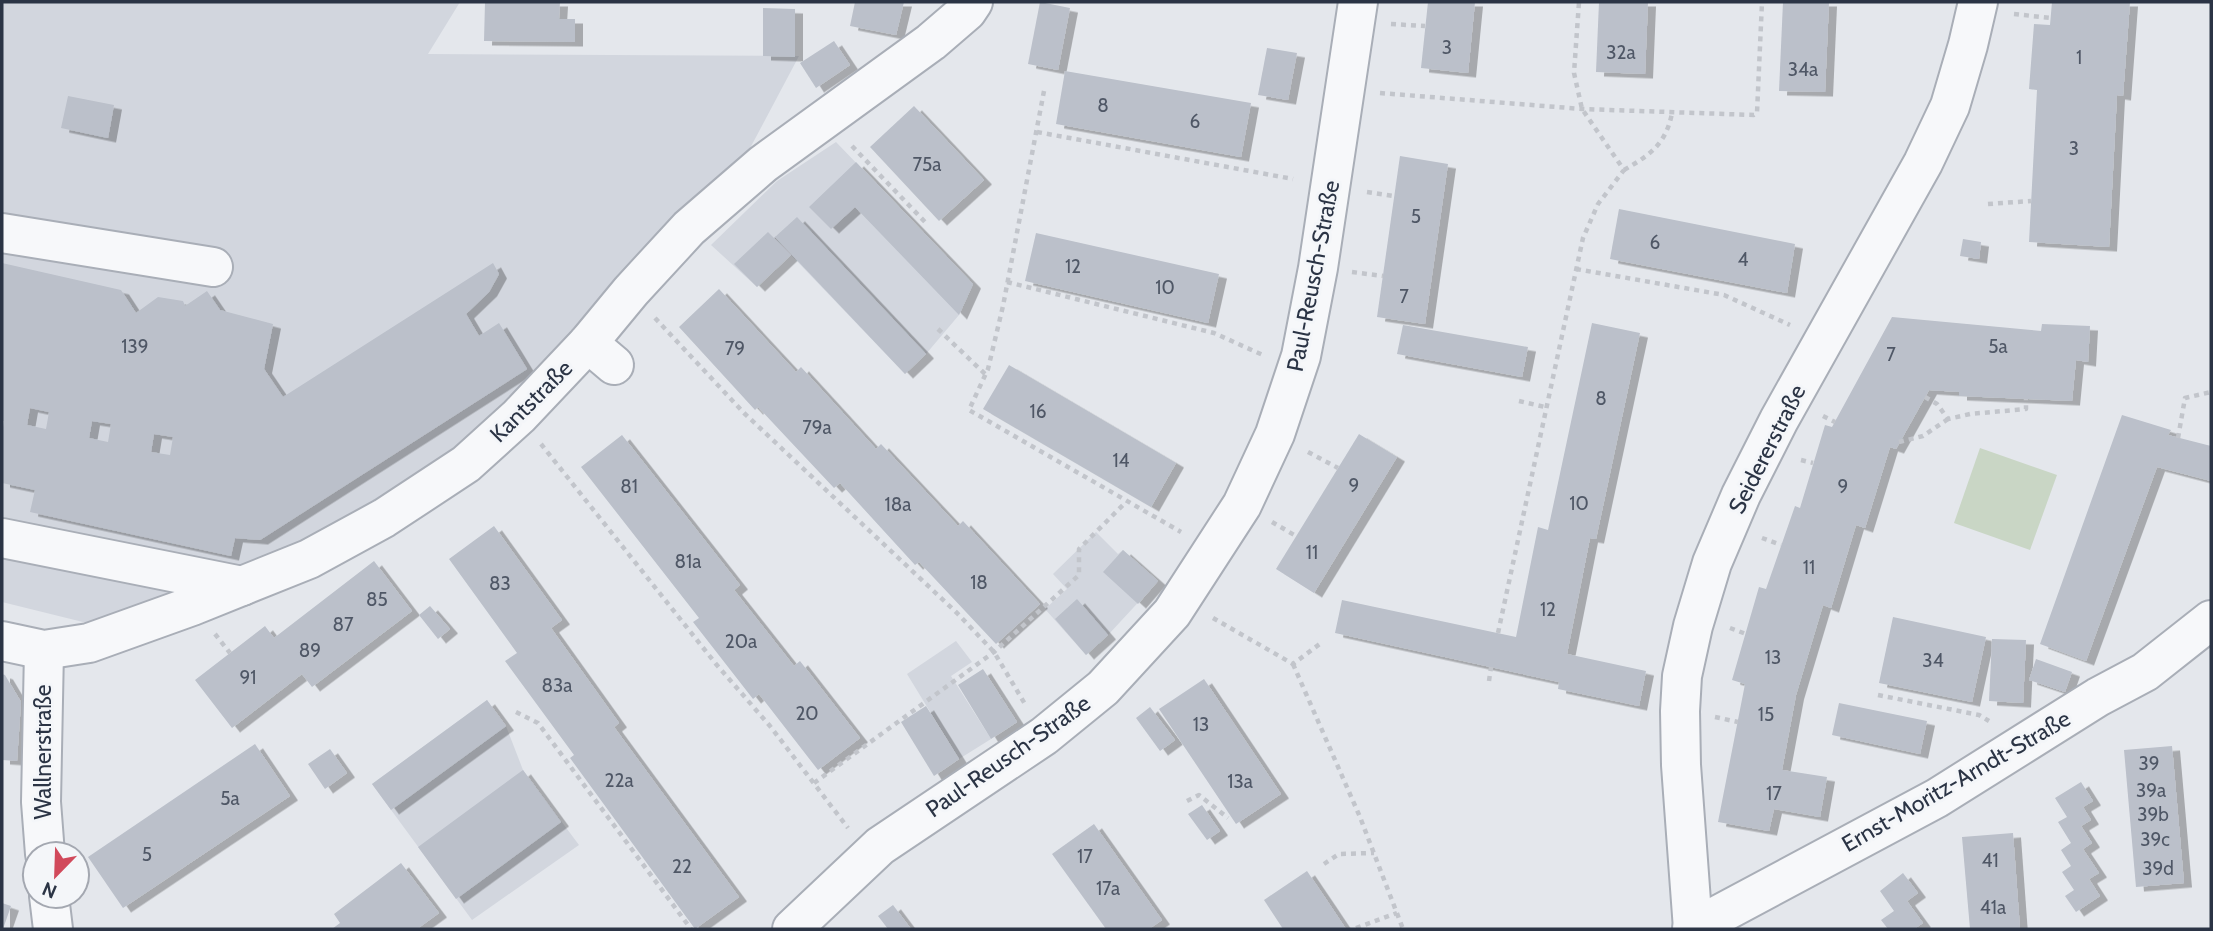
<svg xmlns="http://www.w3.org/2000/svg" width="2213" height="931" font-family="Cabin,sans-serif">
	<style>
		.built { fill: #d2d6de }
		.green { fill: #c9d6c5 }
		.building { fill: #bbc0ca; fill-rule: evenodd; filter: url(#shadow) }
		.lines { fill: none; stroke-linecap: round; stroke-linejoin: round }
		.minor-casing { stroke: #a9aeb7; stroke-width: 42 }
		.path { stroke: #c2c5cb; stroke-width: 4.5; stroke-dasharray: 5 5; stroke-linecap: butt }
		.minor { stroke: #f7f8fa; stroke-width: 38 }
		.labels { text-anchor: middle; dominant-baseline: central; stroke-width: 6; stroke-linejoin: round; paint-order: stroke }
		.number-label { font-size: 19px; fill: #4f5766 }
		.street-label { font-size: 23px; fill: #2b3445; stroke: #f4f6f9 }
	</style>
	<defs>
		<filter id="shadow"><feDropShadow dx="8" dy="4.5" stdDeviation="0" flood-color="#0004"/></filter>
	</defs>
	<rect width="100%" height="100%" fill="#e4e7ec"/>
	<g class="built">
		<polygon points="2,2 460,2 428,54 799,56 748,152 533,382 457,459 295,556 91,624 2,602"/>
		<polygon points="836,142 973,284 959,315 926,354 905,374 791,255 757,287 711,245 777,181"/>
		<polygon points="1096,532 1118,554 1123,550 1158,581 1108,635 1086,655 1045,609 1067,589 1053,574"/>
		<polygon points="956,641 972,662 951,676 991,739 959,759 907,674"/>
		<polygon points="487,700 506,726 523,770 579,845 472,920 372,784"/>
	</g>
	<polygon class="green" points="1980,448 2057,475 2030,550 1954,523"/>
	<g class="building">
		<polygon points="485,2 560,2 559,19 575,19 575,42 484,41"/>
		<polygon points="855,2 904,2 896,35 850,26"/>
		<polygon points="1040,2 1070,8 1058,70 1028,64"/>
		<polygon points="1428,2 1475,2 1468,73 1421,68"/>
		<polygon points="1599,2 1648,2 1645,74 1596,72"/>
		<polygon points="1783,2 1829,2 1825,92 1779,91"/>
		<polygon points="2052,2 2130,2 2123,96 2117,95 2109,247 2029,242 2037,90 2029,89 2034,24 2050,25"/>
		<polygon points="763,8 795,9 795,57 763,56"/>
		<polygon points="834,41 850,65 816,88 800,63"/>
		<polygon points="1267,48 1297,53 1288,100 1258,95"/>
		<polygon points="1065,71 1251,103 1241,157 1056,124"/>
		<polygon points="68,96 114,105 108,138 61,128"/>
		<polygon points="914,106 984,180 939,221 870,147"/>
		<polygon points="1400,156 1448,164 1425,324 1377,317"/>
		<polygon points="856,162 973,284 959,315 855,207 831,229 809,207"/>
		<polygon points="1619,209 1795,244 1787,293 1610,259"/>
		<polygon points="797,217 926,354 905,374 775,237"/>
		<polygon points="768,232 791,255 757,287 734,264"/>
		<polygon points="1036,233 1219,274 1208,323 1025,281"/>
		<polygon points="1963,239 1981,242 1979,259 1960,256"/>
		<path d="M 2,263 L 121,290 L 136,313 L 158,297 L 183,301 L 185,306 L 207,291 L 220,310 L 273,324 L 264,369 L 283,397 L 493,263 L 499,274 L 489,292 L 466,314 L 479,336 L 499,323 L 527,369 L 260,540 L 235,538 L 231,556 L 30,512 L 35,490 L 2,483 L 2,434 L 4,421 L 2,421 ZM 30,408 L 49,412 L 46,429 L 27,425 ZM 92,421 L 111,424 L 108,442 L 89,438 ZM 154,434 L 173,437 L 170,455 L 151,452 Z"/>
		<polygon points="719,289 796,372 801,367 876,449 881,444 958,526 963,521 1040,604 996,644 919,562 915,565 840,483 834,488 758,407 755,410 679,327"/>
		<polygon points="1892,317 2041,331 2042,324 2090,326 2088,362 2076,360 2072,401 1959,396 1959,392 1929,390 1896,449 1890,447 1865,528 1856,525 1831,608 1823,605 1796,695 1782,770 1827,777 1820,817 1774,809 1769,831 1718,822 1745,684 1732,680 1759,587 1766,589 1795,506 1800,508 1825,425 1832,427"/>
		<polygon points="1592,323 1640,333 1596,539 1590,538 1567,654 1646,671 1639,706 1558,689 1559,682 1335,633 1342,600 1516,637 1538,527 1548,530"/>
		<polygon points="1403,325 1528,347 1522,377 1397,354"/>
		<polygon points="1009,365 1176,463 1151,507 983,409"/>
		<polygon points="2122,415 2171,430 2168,435 2211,446 2211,481 2157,467 2086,661 2040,644"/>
		<polygon points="1359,434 1397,457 1314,593 1276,569"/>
		<polygon points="622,435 740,585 734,590 794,666 800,661 860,738 818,770 759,694 753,699 693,622 699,618 581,467"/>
		<polygon points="494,526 562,620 551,628 619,723 614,727 739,897 695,929 570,758 574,755 505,661 517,653 449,559"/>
		<polygon points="1123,550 1158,581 1138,604 1103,572"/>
		<polygon points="374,561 412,611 312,687 302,674 232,728 195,680 265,626 274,638"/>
		<polygon points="1077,599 1108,635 1086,655 1055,619"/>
		<polygon points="430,606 450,629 438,639 419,615"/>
		<polygon points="1893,617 1986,637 1972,702 1879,683"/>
		<polygon points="1992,639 2026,640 2023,703 1989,701"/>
		<polygon points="2036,659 2072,672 2065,692 2029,680"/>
		<polygon points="983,669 1017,722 991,739 958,685"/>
		<polygon points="2,674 5,675 21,702 17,761 2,760"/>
		<polygon points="1204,679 1281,794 1236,824 1159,709"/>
		<polygon points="487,700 506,726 391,810 372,784"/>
		<polygon points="1839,703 1927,721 1920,754 1832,735"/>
		<polygon points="926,706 959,759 934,776 901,722"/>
		<polygon points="1150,707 1175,740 1160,751 1136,718"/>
		<polygon points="255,744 290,796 123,908 88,857"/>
		<polygon points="2172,746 2184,883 2136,887 2124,750"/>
		<polygon points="330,749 347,773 325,789 308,764"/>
		<polygon points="523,770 561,822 456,899 418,847"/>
		<polygon points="2081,782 2093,801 2083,807 2091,820 2081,826 2092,843 2083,849 2099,873 2089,879 2100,896 2076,912 2065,896 2074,890 2062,872 2071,866 2061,850 2071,843 2058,822 2067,817 2055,798"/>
		<polygon points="1202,805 1220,831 1207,840 1188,814"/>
		<polygon points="1094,824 1162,920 1149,929 1106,929 1052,854"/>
		<polygon points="2013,833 2020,929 1970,929 1962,837"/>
		<polygon points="401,863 439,913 417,929 332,929 340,923 334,914"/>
		<polygon points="1307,871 1328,902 1346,929 1283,929 1264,900"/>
		<polygon points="1903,873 1918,893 1907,901 1923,923 1914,929 1888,929 1881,920 1894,911 1880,891"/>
		<polygon points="2,903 11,906 3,929 2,929"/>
		<polygon points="893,905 911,929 888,929 878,916"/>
	</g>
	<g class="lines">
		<g class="minor-casing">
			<g id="minor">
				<polyline points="2,233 213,267"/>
				<polyline points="588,343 614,365"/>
				<polyline points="2,538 242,586"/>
				<polyline points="2,641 44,650 89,643 192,606 309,559 384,518 466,464 519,416 588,343 631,291 689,228 763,164 931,42 967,11 973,2"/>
				<polyline points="44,650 41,802 45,854"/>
				<polyline points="49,896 53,929"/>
				<polyline points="792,929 880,846 1044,736 1103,688 1172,613 1242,505 1275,434 1301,356 1318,268 1358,2"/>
				<polyline points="1692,929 1937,798 2098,697 2145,672 2211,620"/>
				<polyline points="1693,929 1681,765 1680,711 1682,676 1693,626 1712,563 1741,495 1779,420 1923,163 1950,106 1968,45 1978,2"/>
			</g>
		</g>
		<g class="path">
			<polyline points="2014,14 2051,18"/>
			<polyline points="1391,24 1425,26"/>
			<polyline points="1044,91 1003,306 988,369 969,410 1181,532"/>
			<polyline points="1380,93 1582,109 1754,115 1757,113 1762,2"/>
			<polyline points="1037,132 1293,179"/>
			<polyline points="852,146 927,224"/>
			<path d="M 1624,170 C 1650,155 1666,144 1672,113"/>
			<polyline points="1367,192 1394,196"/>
			<polyline points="1988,204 2031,201"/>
			<polyline points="1576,269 1724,295 1790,325"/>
			<polyline points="1352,272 1383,276"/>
			<polyline points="1007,282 1214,333 1265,356"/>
			<polyline points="655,318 744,413 957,613 994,652 1025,704"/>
			<polyline points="938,329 985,374"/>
			<polyline points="1925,397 1937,404 1948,419 1970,414 2026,409 2026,399"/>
			<polyline points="1519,401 1545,407"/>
			<polyline points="1823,416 1835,422"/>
			<polyline points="2178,438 2185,398 2211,392"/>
			<polyline points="1899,442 1923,436 1948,419"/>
			<polyline points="541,444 716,664 770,726 848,828"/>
			<polyline points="1308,452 1338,468"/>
			<polyline points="1801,460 1813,463"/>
			<polyline points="1272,522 1296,536"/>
			<polyline points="1762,538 1781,545"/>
			<polyline points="1213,618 1293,664 1321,643"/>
			<polyline points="1730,628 1746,634"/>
			<polyline points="1498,633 1583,238 1598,204 1624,170 1582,109 1574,73 1579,2"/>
			<polyline points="215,634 230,653"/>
			<polyline points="1293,664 1360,817 1403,929"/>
			<polyline points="1489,681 1491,667"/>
			<polyline points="1878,695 1979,715 1989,721"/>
			<polyline points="516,712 538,723 691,929"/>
			<polyline points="1715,717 1738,722"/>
			<polyline points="814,783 994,652 1079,575 1079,549 1126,502"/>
			<polyline points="1187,801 1199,795 1228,818"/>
			<polyline points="1324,864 1339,854 1374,853"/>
			<polyline points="1356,928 1397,913"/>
		</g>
		<use href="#minor" class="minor"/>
	</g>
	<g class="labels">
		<g class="number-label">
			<text x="1447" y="47">3</text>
			<text x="1621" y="52">32a</text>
			<text x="2079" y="57">1</text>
			<text x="1803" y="69">34a</text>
			<text x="1103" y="105">8</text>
			<text x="1195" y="121">6</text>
			<text x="2074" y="148">3</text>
			<text x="927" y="164">75a</text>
			<text x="1416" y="216">5</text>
			<text x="1655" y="242">6</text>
			<text x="1743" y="259">4</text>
			<text x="1073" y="266">12</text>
			<text x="1165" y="287">10</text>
			<text x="1404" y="296">7</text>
			<text x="135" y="346">139</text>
			<text x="1998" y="346">5a</text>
			<text x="735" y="348">79</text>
			<text x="1891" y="354">7</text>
			<text x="1601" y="398">8</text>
			<text x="1038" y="411">16</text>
			<text x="817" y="427">79a</text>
			<text x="1121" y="460">14</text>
			<text x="1354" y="485">9</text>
			<text x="629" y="486">81</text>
			<text x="1843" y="486">9</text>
			<text x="1579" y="503">10</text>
			<text x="898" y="504">18a</text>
			<text x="1312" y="552">11</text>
			<text x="688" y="561">81a</text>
			<text x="1809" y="567">11</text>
			<text x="979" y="582">18</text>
			<text x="500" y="583">83</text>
			<text x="377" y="599">85</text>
			<text x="1548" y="609">12</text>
			<text x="343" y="624">87</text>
			<text x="741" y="641">20a</text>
			<text x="310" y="650">89</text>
			<text x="1773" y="657">13</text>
			<text x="1933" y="660">34</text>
			<text x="248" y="677">91</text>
			<text x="557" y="685">83a</text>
			<text x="807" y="713">20</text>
			<text x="1766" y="714">15</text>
			<text x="1201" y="724">13</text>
			<text x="2149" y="763">39</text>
			<text x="619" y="780">22a</text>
			<text x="1240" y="781">13a</text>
			<text x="2151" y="790">39a</text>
			<text x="1774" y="793">17</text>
			<text x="230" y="798">5a</text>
			<text x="2153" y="814">39b</text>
			<text x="2155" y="839">39c</text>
			<text x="147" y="854">5</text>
			<text x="1085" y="856">17</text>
			<text x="1990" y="860">41</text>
			<text x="682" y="866">22</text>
			<text x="2158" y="868">39d</text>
			<text x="1108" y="888">17a</text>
			<text x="1993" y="907">41a</text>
		</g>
		<g class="street-label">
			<text transform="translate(1313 276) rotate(-79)">Paul-Reusch-Straße</text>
			<text transform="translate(531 401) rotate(-45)">Kantstraße</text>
			<text transform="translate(1767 449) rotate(-63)">Seidererstraße</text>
			<text transform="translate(43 752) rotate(-90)">Wallnerstraße</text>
			<text transform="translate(1008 756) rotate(-35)">Paul-Reusch-Straße</text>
			<text transform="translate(1956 781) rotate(-30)">Ernst-Moritz-Arndt-Straße</text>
		</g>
	</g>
	<rect width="2213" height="931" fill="none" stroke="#2b3445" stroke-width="7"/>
	<g transform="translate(56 875) rotate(203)"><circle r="33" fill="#f4f6f9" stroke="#a4a8b1" stroke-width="2"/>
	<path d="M0-5L12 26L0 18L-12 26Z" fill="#d1495b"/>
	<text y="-10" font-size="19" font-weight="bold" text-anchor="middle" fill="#2b3445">N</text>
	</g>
</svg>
